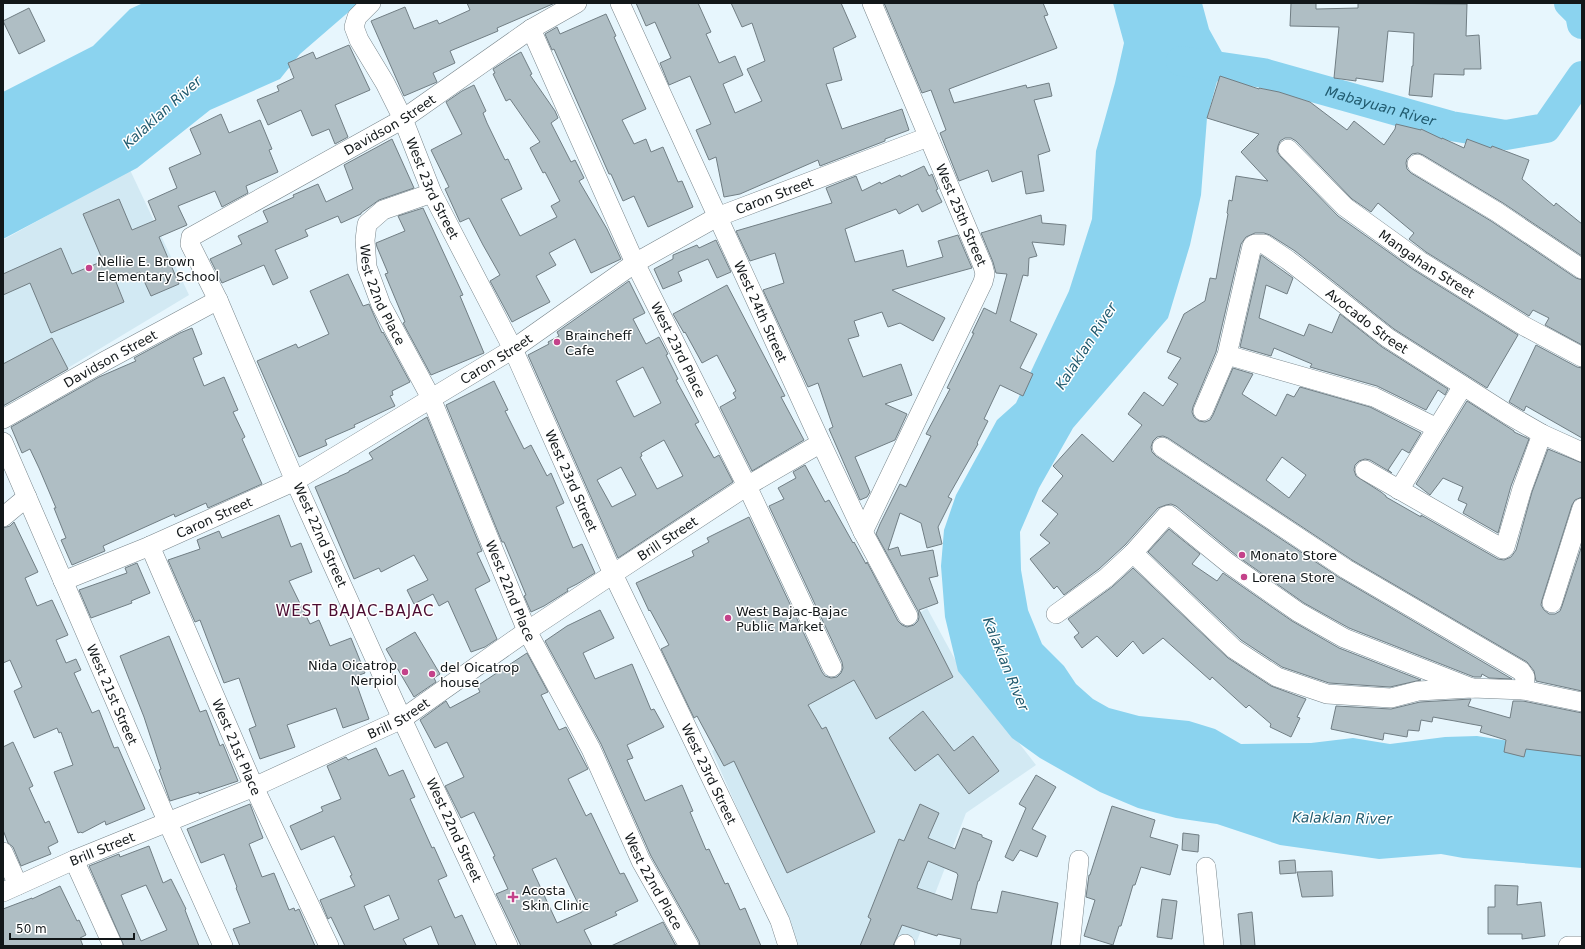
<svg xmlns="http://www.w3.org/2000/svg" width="1585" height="949" font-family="'DejaVu Sans',sans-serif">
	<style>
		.built { fill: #d2e9f3 }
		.water { fill: #8bd3ef }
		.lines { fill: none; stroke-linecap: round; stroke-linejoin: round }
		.river { stroke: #8bd3ef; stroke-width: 30 }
		.building { fill: #afbec4; stroke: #717e84; fill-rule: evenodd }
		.minor-casing { stroke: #78858b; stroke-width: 20 }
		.minor { stroke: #fff; stroke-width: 19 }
		.poi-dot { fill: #c4428a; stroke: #fff; stroke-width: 1.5 }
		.labels { text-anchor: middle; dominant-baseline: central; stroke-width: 3; stroke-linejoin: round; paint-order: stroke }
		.street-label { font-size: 13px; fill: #121719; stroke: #fff }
		.poi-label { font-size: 13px; fill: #121719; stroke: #fff; text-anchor: start }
		.water-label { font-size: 14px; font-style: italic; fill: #215b6f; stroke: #fff }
		.quarter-label { font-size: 15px; letter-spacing: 1px; fill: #4b0c31; stroke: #fff }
	</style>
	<rect width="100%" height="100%" fill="#e7f6fd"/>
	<g class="built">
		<polygon points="130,170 189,295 3,407 3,240"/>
		<polygon points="927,608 958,665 1036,765 966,813 915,946 798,946 712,751"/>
	</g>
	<g class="water">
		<polygon points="143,3 359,3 300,54 280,79 210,110 137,168 3,239 3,92 93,46 130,9"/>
		<polygon points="1113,3 1202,3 1209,29 1224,56 1207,118 1201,195 1190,245 1168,318 1073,428 1039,488 1020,532 1021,570 1028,610 1042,644 1064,666 1076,684 1093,699 1109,708 1139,716 1189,721 1215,729 1241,744 1311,743 1353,738 1390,744 1445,737 1477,736 1522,743 1582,746 1582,868 1463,858 1441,854 1379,859 1280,845 1217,824 1176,818 1138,808 1100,792 1040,758 1012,738 958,671 945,617 941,566 944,530 956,495 997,420 1016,403 1069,291 1092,219 1096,151 1115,83 1124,43"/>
	</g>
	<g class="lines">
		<g class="river">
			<polyline points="1569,3 1580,14 1582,24"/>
			<path id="s1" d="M 1181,61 L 1263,73 L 1451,126 L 1506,135 L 1546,128 L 1582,76"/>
		</g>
	</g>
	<g class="building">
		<polygon points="467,3 555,3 497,28 498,31 450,51 455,63 433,73 437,82 404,96 371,21 405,7 414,29 437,20 439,24 470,10"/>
		<polygon points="636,3 698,3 711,32 706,34 719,63 735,56 743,75 723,84 735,113 762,101 747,69 765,61 752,23 742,27 731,3 841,3 856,37 833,48 842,80 826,84 842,129 902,109 909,130 885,139 885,141 820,166 818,160 740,194 724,197 716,157 709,160 696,130 711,124 690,76 669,85 660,63 671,58 655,22 646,26"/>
		<polygon points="884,3 1043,3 1048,15 1044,16 1057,48 949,89 954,103 1026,85 1027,88 1049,83 1052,96 1034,100 1050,151 1038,155 1044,191 1026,194 1022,171 992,182 988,170 959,181 940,133 946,130 931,90 922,93"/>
		<polygon points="1291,3 1316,3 1316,9 1358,8 1358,3 1467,4 1466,36 1479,35 1481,69 1464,69 1464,75 1434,74 1432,97 1409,95 1412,66 1413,66 1414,33 1388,31 1383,82 1356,78 1356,81 1334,78 1339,27 1290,26"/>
		<polygon points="29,8 45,41 19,54 3,21"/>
		<polygon points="606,14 616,36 614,37 646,109 622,120 634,144 646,139 651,152 663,147 678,182 682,181 693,207 648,227 634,196 623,201 611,174 609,174 554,49 552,50 545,34 557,27 560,34"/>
		<polygon points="349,45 370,90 335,105 348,137 335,144 329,129 312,136 301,110 268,125 257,100 279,91 277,86 294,78 288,63 313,52 316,59"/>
		<polygon points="521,52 532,74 530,75 555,111 558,118 551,123 571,162 575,160 584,178 579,181 607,229 621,259 591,273 575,239 549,253 556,265 536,276 550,302 512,322 490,281 500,275 483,245 469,218 460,222 445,189 449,187 431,150 462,134 446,102 462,91 474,85 486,111 483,113 487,123 505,160 508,159 522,189 501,199 520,236 557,217 551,206 560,201 545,172 543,173 530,148 540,142 510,99 506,101 493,74 495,73 493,69 507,60"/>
		<path d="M 1220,76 L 1259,89 L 1259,88 L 1279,92 L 1310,102 L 1347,130 L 1354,121 L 1384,145 L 1395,129 L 1396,124 L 1421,130 L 1421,129 L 1442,139 L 1442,138 L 1464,148 L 1467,139 L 1491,148 L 1492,146 L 1529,160 L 1522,179 L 1554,206 L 1556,203 L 1582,224 L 1582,256 L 1503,203 L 1423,155 L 1418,153 L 1412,154 L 1407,159 L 1406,163 L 1407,169 L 1411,173 L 1491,221 L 1576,278 L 1582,280 L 1582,345 L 1545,325 L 1549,318 L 1533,310 L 1529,316 L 1426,252 L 1409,239 L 1414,233 L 1378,203 L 1371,212 L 1352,199 L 1296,141 L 1291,138 L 1285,138 L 1280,141 L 1278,146 L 1277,151 L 1280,156 L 1338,216 L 1414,270 L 1518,335 L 1487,388 L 1394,329 L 1295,251 L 1270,235 L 1264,233 L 1255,233 L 1246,237 L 1241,244 L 1216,352 L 1193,407 L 1192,412 L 1194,417 L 1199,421 L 1205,422 L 1210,420 L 1213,415 L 1233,368 L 1253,374 L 1242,394 L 1276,416 L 1287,394 L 1294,397 L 1300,387 L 1370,407 L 1421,433 L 1409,453 L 1402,449 L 1388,470 L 1392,473 L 1370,460 L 1365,459 L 1359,461 L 1355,465 L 1354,470 L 1356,476 L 1381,492 L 1386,496 L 1386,497 L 1421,517 L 1421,515 L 1498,559 L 1504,560 L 1511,557 L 1516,550 L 1532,492 L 1548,449 L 1582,463 L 1582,497 L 1575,500 L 1572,505 L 1542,600 L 1541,605 L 1544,610 L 1549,614 L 1555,614 L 1560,611 L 1562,606 L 1582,545 L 1582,691 L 1536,681 L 1534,671 L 1527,662 L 1352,560 L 1168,438 L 1163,436 L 1157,437 L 1153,441 L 1151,447 L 1152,452 L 1156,456 L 1340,578 L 1512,679 L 1489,678 L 1482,674 L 1481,677 L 1474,677 L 1349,628 L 1304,603 L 1237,556 L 1176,506 L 1171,504 L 1166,505 L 1158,508 L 1125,545 L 1099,569 L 1064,595 L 1057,586 L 1054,589 L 1030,559 L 1050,543 L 1040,535 L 1058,514 L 1042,501 L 1063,476 L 1053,466 L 1082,434 L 1113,462 L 1142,425 L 1128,414 L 1144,392 L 1163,406 L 1178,384 L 1168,378 L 1181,358 L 1167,352 L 1184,314 L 1205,301 L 1210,278 L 1216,279 L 1228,214 L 1227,213 L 1229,200 L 1232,201 L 1236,176 L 1268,181 L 1241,152 L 1259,134 L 1207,118 ZM 1282,457 L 1306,475 L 1289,498 L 1266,480 Z"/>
		<polygon points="221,114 229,133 260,120 272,149 269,150 278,172 246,186 248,193 222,207 215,191 178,206 187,225 159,237 179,284 151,296 140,272 116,282 124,302 51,333 30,283 3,295 3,274 61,248 72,274 103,261 83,214 119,199 132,230 156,220 148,201 177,188 169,168 201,154 190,129"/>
		<polygon points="392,139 414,188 379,200 361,213 361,214 341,223 338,216 305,230 308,236 275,250 288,278 273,285 264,265 222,283 210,259 242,244 238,236 268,222 263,211 294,197 293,195 318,184 326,202 353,189 344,165"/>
		<polygon points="924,166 929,176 932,174 938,189 936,190 942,202 922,212 918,204 899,214 896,209 845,229 855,262 903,250 907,267 943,257 938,241 958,235 972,268 892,290 945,318 933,341 900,323 888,327 882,312 854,321 859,336 848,339 863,377 901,364 912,395 885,404 907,414 895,440 855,457 870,492 867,497 860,500 829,429 833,427 818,383 808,387 763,290 784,283 775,253 750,261 736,231 832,203 826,188 856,176 862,191 880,182 881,184 900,175 901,177"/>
		<polygon points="423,208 463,295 460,296 484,353 431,375 403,323 405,322 385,274 388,273 377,247 376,243 405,231 398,216"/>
		<polygon points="1041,215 1042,223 1066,225 1064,245 1032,242 1037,256 1029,258 1028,276 1023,275 1010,321 1037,334 1020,368 1033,374 1023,396 1000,385 984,419 988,421 977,443 978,444 948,497 952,499 938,527 942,544 927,548 921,523 900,513 888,550 898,547 901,556 933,550 938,576 929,578 938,603 919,610 953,677 876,719 854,680 808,705 822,729 826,727 875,832 787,873 734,761 724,766 697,716 694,718 661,649 669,645 650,610 649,611 636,583 694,556 692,551 709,542 707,538 749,517 822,672 825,676 831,678 837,677 841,673 843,668 842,662 769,506 784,499 778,488 796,478 793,472 805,465 825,502 829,500 853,543 854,542 866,564 867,562 898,621 902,625 907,627 914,625 918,621 919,617 918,611 876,534 880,524 900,484 906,487 931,436 926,434 950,389 947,388 974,333 972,333 984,308 996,314 1007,274 996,273 993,262 981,233"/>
		<polygon points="716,240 731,272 717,278 708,259 678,272 682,281 663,289 654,269 673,259 673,255 697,245 699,248"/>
		<polygon points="1261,255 1293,278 1287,294 1266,285 1259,318 1304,336 1309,324 1332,333 1340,314 1382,347 1448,389 1445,395 1438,390 1426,410 1377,386 1310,367 1312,364 1274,348 1271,356 1240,347"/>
		<polygon points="348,274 363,306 369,304 382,333 383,332 410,382 392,391 393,395 390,396 395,406 354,425 355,427 325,440 327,445 299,457 257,361 296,344 298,348 329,334 310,291"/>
		<path d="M 629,281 L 645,313 L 633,319 L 646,344 L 659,337 L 668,354 L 666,355 L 678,379 L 676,380 L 699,422 L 695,424 L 714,458 L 719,455 L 733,482 L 618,558 L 528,355 L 549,344 L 548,342 L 559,336 L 557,332 ZM 643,367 L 661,403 L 634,417 L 616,381 ZM 664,440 L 683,476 L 657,489 L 640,457 L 642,456 L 641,453 ZM 621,467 L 636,495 L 612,507 L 597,480 Z"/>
		<polygon points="727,285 785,396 781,397 804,440 752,471 720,407 736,398 733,393 736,391 717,355 702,363 685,332 684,333 673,314"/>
		<polygon points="192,328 202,354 193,358 204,386 224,377 238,410 233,412 245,437 242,439 262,484 208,508 206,503 175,517 174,514 103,546 105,551 72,565 61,540 66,538 54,508 56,508 39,468 30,449 22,453 11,427 99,377 136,361 134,358 180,333"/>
		<polygon points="52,338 68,369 3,406 3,364"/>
		<polygon points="1536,345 1577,367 1582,368 1582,438 1526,406 1524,411 1509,402"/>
		<polygon points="494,381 508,410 505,411 524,449 531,445 547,476 551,473 564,503 556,507 573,548 582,544 595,573 577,584 567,589 568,591 544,606 531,612 524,596 526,595 504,542 502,542 446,405"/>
		<polygon points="1467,401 1514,431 1514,432 1529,439 1511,486 1498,533 1463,513 1467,504 1458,500 1463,487 1443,478 1430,495 1416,484"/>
		<polygon points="427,417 482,551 477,553 490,581 475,589 497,639 485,647 471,652 448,601 439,606 433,594 414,604 407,590 428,580 414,555 381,572 379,568 354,579 315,487 349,472 349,471 373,459 369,453"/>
		<polygon points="279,515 291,547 301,543 312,572 289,581 310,624 319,620 330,646 351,638 365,673 354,677 369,719 343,728 336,708 287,725 295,747 260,759 249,729 256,726 239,678 224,683 200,620 195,622 168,560 200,549 197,540 219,531 222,538"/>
		<polygon points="14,522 38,572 25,578 37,606 52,600 68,635 56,640 66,663 76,659 81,670 74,673 92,713 99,710 114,748 118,747 145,809 106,825 105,821 82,833 81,832 78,833 54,772 73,765 61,732 59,733 57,728 34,738 14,691 22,687 10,660 3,663 3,528 10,526"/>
		<polygon points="1169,529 1200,554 1192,564 1217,581 1223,573 1292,621 1339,648 1421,680 1390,687 1329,683 1282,667 1241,640 1148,552"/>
		<polygon points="137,563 150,593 131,601 132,603 91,618 79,590 127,573 125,568"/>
		<polygon points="1133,568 1228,658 1271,686 1306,699 1297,717 1300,718 1291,737 1270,727 1271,724 1249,705 1246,708 1212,677 1210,680 1163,638 1143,654 1133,641 1117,657 1097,636 1082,648 1074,637 1079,633 1068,619 1112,587"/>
		<polygon points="600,610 614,638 583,653 595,679 632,664 651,710 654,709 664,727 627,745 633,758 627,760 645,801 682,785 693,811 690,812 706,850 709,849 725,884 728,883 740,910 745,908 761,946 700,946 699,941 651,856 601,744 545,641 567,626"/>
		<polygon points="415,632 440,674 434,678 436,682 414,697 386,649"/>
		<polygon points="169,636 200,712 206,710 220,746 223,744 238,781 199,794 199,792 170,801 159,770 161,769 144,717 120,656"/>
		<path d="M 527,653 L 548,692 L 541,695 L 559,730 L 566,727 L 588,769 L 568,779 L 586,816 L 591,813 L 620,874 L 624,873 L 638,901 L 615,912 L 617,915 L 584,930 L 592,946 L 521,946 L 496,894 L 508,889 L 493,857 L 495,856 L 474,812 L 461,818 L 445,786 L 464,777 L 447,742 L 435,748 L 420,720 L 446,701 L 450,708 L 480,692 L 477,686 ZM 556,858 L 582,912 L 557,923 L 532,869 Z"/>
		<polygon points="1471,699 1468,706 1510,718 1513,701 1523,701 1582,713 1582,756 1526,749 1524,757 1504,752 1506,740 1480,732 1482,726 1433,717 1432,722 1421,720 1419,731 1408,730 1407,737 1384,733 1383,740 1331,729 1336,706 1391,709 1420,702"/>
		<polygon points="923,711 954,751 973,736 999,771 969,794 938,754 915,771 889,738"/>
		<polygon points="13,742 33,786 29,788 45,823 49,821 58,842 48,847 51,854 21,866 13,847 8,843 3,830 3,747"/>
		<path d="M 376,748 L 389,776 L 403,770 L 415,797 L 410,799 L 432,848 L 434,847 L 447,876 L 438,880 L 455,918 L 462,915 L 476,946 L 439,946 L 431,926 L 403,939 L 407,946 L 345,946 L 331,917 L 328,919 L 320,900 L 355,886 L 350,876 L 352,875 L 334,836 L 301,850 L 290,826 L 323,811 L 321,807 L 341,799 L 327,766 L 346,757 L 348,760 ZM 389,895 L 399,919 L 374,930 L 364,906 Z"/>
		<polygon points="1036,775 1056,787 1032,829 1046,836 1037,857 1020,850 1013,861 1005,857 1026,808 1019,804"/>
		<polygon points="250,804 263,838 249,844 262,877 274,873 289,910 294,908 295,911 299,909 315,946 240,946 233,929 250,923 236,888 237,887 224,854 201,863 187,829"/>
		<path d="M 920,804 L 939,813 L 928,838 L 955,849 L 963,828 L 982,835 L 982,837 L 992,841 L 979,881 L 978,881 L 971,909 L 997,913 L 1002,891 L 1058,903 L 1051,946 L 960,946 L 961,939 L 938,934 L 937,936 L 902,925 L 893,946 L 860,946 L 871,919 L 868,917 L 899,839 L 904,841 ZM 928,861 L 957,873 L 957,874 L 958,875 L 952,900 L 917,888 Z"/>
		<polygon points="1112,806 1155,820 1150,837 1178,845 1170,875 1141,867 1135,885 1133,885 1121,926 1119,926 1113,945 1084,936 1095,900 1086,897 1089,875 1090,875"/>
		<polygon points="1183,833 1199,835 1198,852 1182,850"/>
		<path d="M 149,846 L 163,883 L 171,879 L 186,909 L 185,910 L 199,946 L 124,946 L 89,866 L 119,854 L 120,857 ZM 146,885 L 167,930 L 141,941 L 121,895 Z"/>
		<polygon points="1295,860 1296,873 1280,874 1279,861"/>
		<polygon points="1332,871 1333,896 1302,897 1297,872"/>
		<polygon points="1495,885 1518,886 1517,905 1541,902 1545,936 1522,939 1522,934 1488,934 1488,907 1495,907"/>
		<polygon points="60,886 77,921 79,920 86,935 80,938 83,946 3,946 3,909 32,898 32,899"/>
		<polygon points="1162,899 1177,901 1172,939 1157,937"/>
		<polygon points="1252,912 1255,946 1241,946 1238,914"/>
		<polygon points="663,922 676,946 611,946"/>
	</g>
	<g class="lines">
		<g class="minor-casing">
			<g id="minor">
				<path id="s2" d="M 371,3 L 357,17 L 354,27 L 359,40 L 385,83 L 403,119 L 432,193 L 513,349 L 613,574 L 780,921 L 788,946"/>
				<path id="s3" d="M 620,3 L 821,443 L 863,532 L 908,616"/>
				<path id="s4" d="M 531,29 L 635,263 L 747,486 L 832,667"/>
				<path id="s5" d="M 1288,149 L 1345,207 L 1420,261 L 1524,326 L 1582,357"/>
				<polyline points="1417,164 1497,212 1582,269"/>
				<path id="s6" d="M 432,193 L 383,210 L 367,224 L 365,240 L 367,267 L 381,305 L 431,398 L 527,631 L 591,749 L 641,861 L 689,946"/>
				<polyline points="1227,355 1374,397 1437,428"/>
				<path id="s7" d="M 1203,411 L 1227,355 L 1252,246 L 1255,244 L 1264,244 L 1288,260 L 1388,338 L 1509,415 L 1542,434 L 1582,452"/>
				<path id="s8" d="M 3,419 L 105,361 L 218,300"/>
				<path id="s9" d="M 3,442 L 168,823 L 223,946"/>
				<polyline points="1162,447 1346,569 1521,671 1525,677 1524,690"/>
				<polyline points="1365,470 1503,549 1505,547 1522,489 1542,434"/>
				<polyline points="1399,490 1463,386"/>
				<polyline points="3,517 27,497"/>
				<polyline points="863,532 983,282 985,274 983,266 872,3"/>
				<path id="s10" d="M 150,546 L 254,787 L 329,946"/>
				<polyline points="1133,553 1234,649 1277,677 1327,694 1391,698 1418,691 1472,688 1524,690 1582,702"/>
				<path id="s11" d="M 63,581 L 150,546 L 295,481 L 513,349 L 635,263 L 717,217 L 928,137"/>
				<polyline points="1552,603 1582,508"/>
				<polyline points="1056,614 1106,578 1133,553 1166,516 1169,515 1228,563 1298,612 1344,638 1472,688"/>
				<polyline points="3,852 18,885"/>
				<polyline points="74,860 113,946"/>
				<polyline points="1206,867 1214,946"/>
				<path id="s12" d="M 3,892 L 74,860 L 254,787 L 402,719 L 527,631 L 613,574 L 747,486 L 821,443"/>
				<path id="s13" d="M 508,946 L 402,719 L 295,481 L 218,300 L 190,244 L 191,237 L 403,119 L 531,29 L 577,3"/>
				<polyline points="904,946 905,944"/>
				<polyline points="1070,946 1079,860"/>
				<polyline points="1568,946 1582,946"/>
			</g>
		</g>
		<use href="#minor" class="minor"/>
	</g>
	<g class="poi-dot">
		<circle cx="89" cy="268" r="4"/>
		<circle cx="557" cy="342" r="4"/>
		<circle cx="1242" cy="555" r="4"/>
		<circle cx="1244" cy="577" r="4"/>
		<circle cx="728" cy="618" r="4"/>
		<circle cx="405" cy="672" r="4"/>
		<circle cx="432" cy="674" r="4"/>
		<path d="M511 891h4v4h4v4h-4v4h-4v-4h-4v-4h4z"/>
	</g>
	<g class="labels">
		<g class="street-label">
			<text stroke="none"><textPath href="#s13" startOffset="1006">Davidson Street</textPath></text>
			<text stroke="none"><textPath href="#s2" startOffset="210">West 23rd Street</textPath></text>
			<text stroke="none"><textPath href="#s11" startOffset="812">Caron Street</textPath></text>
			<text transform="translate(961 215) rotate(67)">West 25th Street</text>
			<text stroke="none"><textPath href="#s5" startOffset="181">Mangahan Street</textPath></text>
			<text stroke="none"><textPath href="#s6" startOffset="147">West 22nd Place</textPath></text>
			<text stroke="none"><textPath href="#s3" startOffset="339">West 24th Street</textPath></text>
			<text stroke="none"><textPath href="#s7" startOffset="314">Avocado Street</textPath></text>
			<text stroke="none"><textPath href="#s4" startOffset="353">West 23rd Place</textPath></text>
			<text stroke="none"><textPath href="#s11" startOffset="488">Caron Street</textPath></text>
			<text stroke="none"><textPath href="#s8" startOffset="123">Davidson Street</textPath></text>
			<text stroke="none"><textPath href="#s2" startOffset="534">West 23rd Street</textPath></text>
			<text stroke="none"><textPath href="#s11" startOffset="164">Caron Street</textPath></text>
			<text transform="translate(320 535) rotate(66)">West 22nd Street</text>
			<text stroke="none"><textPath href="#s12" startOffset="756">Brill Street</textPath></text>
			<text stroke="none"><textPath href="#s6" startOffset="471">West 22nd Place</textPath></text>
			<text stroke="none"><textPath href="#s9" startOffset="275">West 21st Street</textPath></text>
			<text stroke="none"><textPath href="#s12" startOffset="432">Brill Street</textPath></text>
			<text stroke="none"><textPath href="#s10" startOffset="219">West 21st Place</textPath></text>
			<text stroke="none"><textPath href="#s2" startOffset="858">West 23rd Street</textPath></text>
			<text transform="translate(454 830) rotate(65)">West 22nd Street</text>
			<text stroke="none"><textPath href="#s12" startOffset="108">Brill Street</textPath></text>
			<text stroke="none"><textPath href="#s6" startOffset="795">West 22nd Place</textPath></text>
		</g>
		<g class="poi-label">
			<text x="97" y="261">Nellie E. Brown<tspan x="97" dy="15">Elementary School</tspan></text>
			<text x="565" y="335">Braincheff<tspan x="565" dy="15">Cafe</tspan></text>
			<text x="1250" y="555">Monato Store</text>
			<text x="1252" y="577">Lorena Store</text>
			<text x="736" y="611">West Bajac-Bajac<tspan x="736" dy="15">Public Market</tspan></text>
			<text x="397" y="665" text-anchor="end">Nida Oicatrop<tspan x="397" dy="15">Nerpiol</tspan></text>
			<text x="440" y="667">del Oicatrop<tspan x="440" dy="15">house</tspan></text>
			<text x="522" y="890">Acosta<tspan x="522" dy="15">Skin Clinic</tspan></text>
		</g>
		<g class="water-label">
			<text stroke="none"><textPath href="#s1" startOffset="205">Mabayuan River</textPath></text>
			<text transform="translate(162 112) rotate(-42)">Kalaklan River</text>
			<text transform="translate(1086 346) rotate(-57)">Kalaklan River</text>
			<text transform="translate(1006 664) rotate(68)">Kalaklan River</text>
			<text transform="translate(1342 818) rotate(1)">Kalaklan River</text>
		</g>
		<g class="quarter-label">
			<text x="355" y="611">WEST BAJAC-BAJAC</text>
		</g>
	</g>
	<rect width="1585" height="949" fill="none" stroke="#121719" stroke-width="8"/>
	<path d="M10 933v6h124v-6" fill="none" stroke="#121719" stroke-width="2"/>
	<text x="16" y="933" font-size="12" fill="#121719" stroke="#ffffff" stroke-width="3" paint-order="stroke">50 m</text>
</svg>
